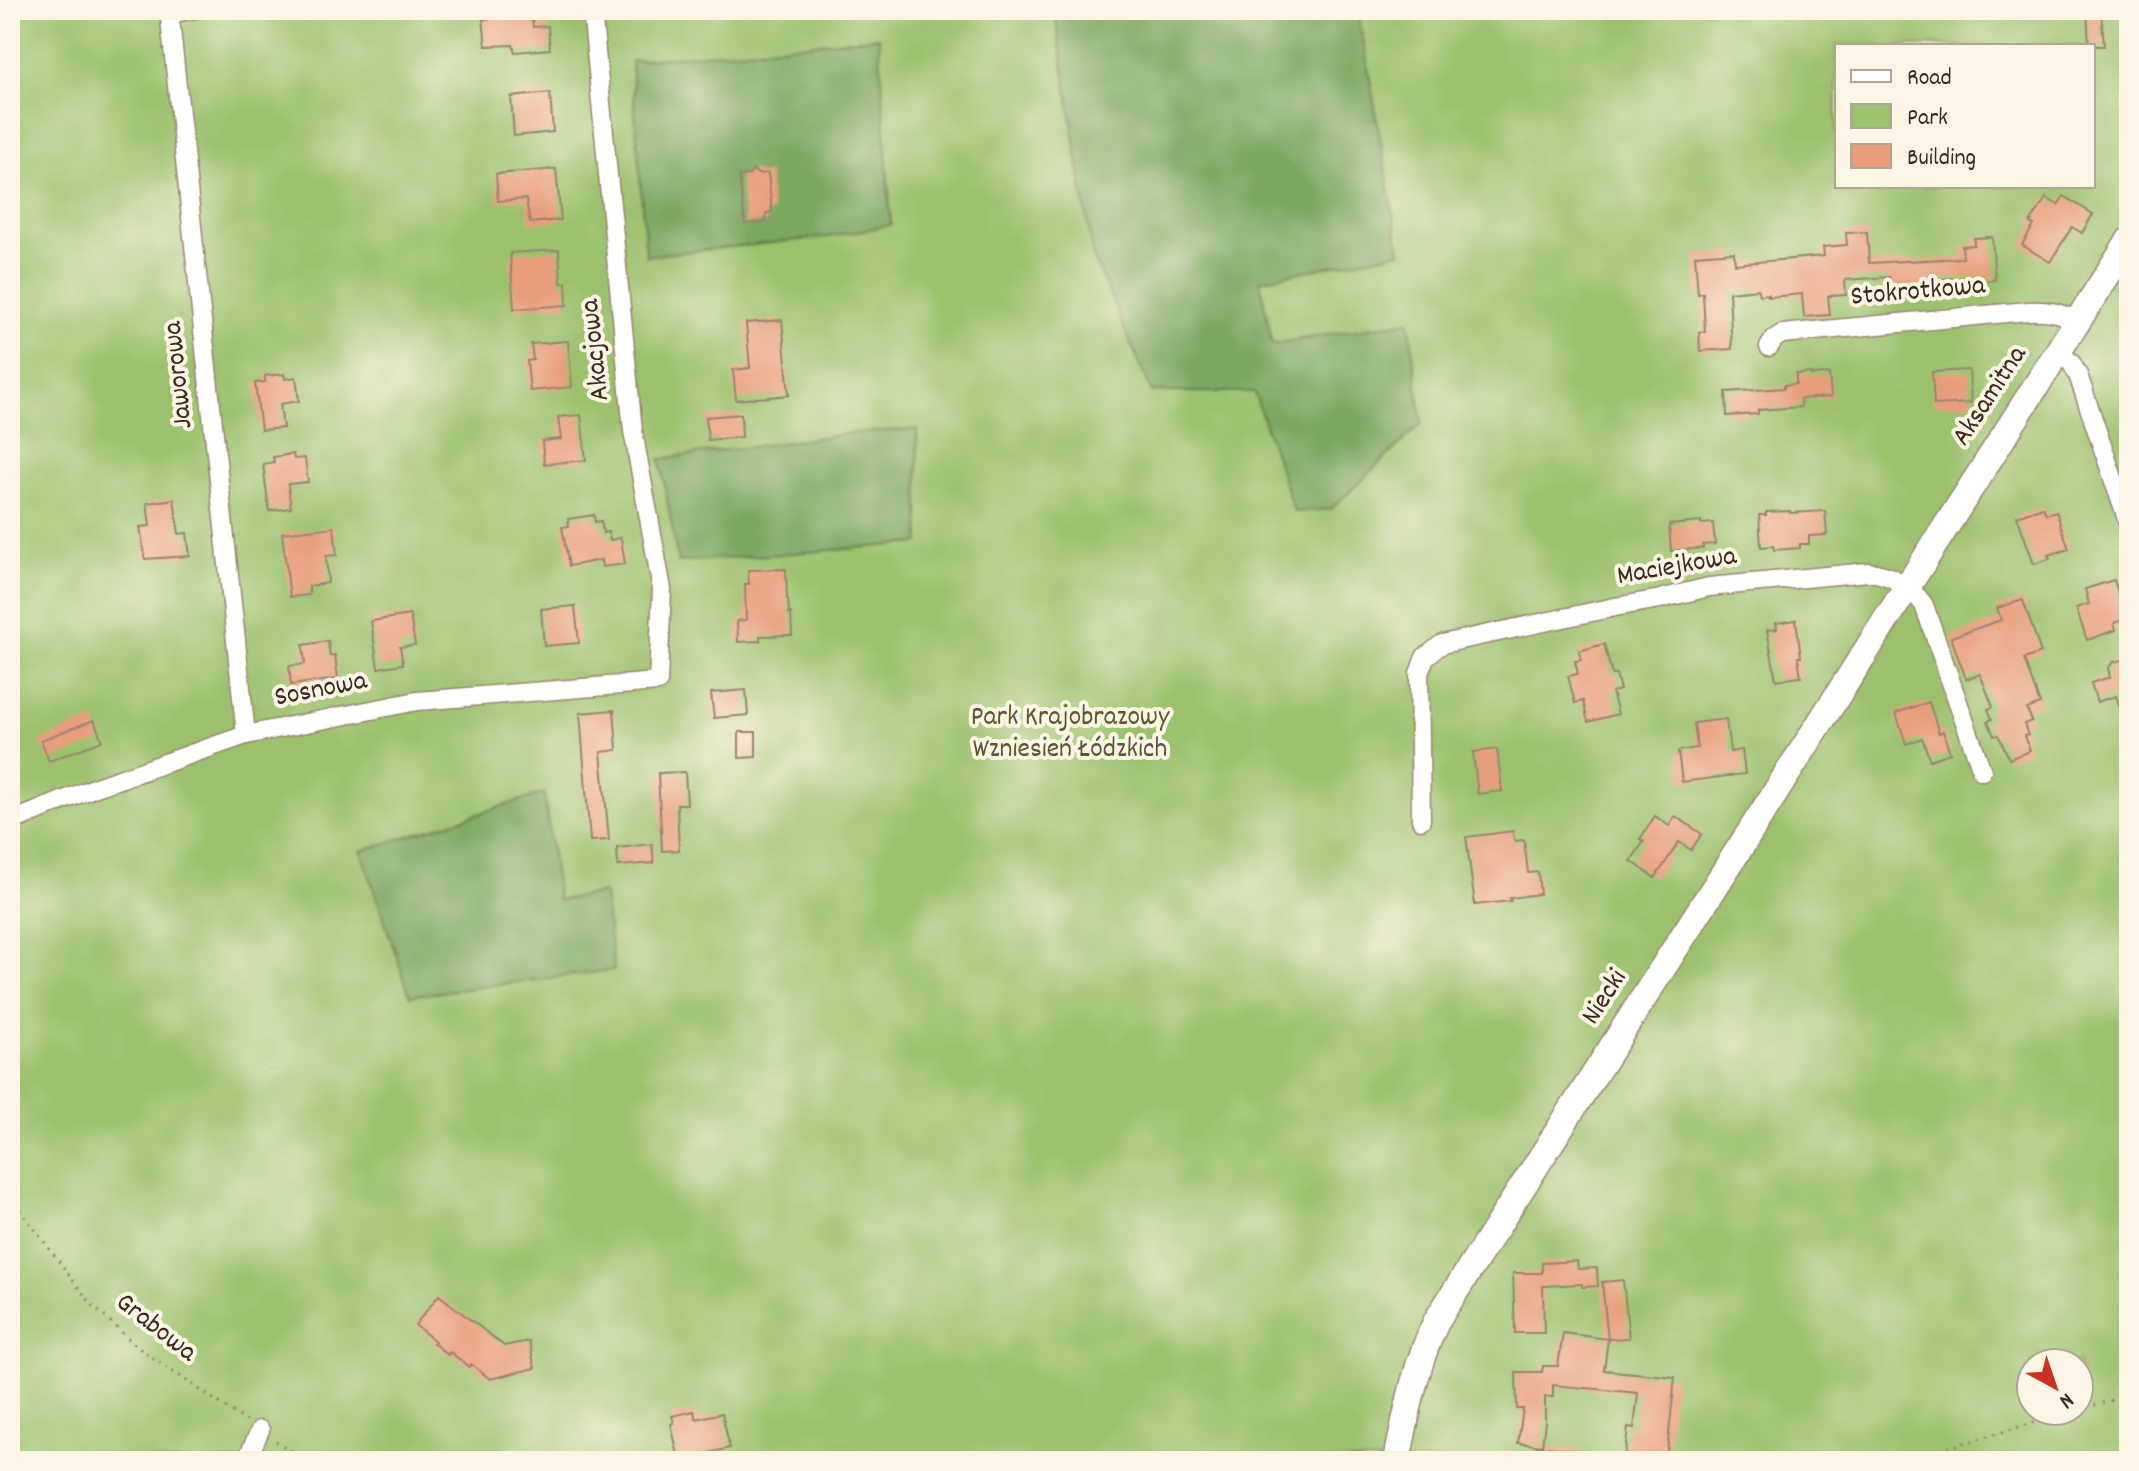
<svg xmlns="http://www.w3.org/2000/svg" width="2139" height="1471" font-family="Dekko,sans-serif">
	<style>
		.green { fill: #9bc16d; stroke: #6b7646; stroke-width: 2; fill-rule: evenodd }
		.forest { fill: #7ca760; stroke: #5c683f; stroke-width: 2 }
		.building { fill: #e89e7b }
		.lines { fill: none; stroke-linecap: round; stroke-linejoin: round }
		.lane-casing { stroke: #988570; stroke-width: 12 }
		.street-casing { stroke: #988570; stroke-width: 21 }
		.secondary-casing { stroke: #988570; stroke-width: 29 }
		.path { stroke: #988570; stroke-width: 3; stroke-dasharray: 2 6; stroke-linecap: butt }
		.lane { stroke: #fff; stroke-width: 9 }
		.street { stroke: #fff; stroke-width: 18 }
		.secondary { stroke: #fff; stroke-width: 26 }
		.labels { text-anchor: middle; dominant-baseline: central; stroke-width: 8; stroke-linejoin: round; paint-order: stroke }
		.street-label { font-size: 28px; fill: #3b2a1e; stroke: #fcf5e5 }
		.park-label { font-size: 28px; fill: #585736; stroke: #fcf5e5 }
	</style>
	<rect width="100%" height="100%" fill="#fcf5e5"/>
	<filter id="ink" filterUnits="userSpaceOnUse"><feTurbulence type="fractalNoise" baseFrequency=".0125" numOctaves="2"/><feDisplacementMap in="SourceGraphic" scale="16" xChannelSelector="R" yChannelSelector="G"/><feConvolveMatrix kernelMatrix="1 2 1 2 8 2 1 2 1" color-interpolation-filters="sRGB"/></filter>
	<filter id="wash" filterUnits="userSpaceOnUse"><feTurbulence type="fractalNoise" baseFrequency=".006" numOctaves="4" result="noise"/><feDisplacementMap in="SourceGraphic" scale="32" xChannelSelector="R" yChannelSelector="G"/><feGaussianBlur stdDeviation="1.8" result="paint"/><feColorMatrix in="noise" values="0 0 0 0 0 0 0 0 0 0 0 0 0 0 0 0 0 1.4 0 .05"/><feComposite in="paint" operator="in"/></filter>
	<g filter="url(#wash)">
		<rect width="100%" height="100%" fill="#f4e0c3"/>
		<path class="green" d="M 10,10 L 2129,10 L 2129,1461 L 10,1461 ZM 1837,46 L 2093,46 L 2093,186 L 1837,186 ZM 2031,1363 L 2079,1363 L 2079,1411 L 2031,1411 Z"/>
		<g class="forest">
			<polygon points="1149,10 1358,10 1400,252 1260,280 1272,344 1409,321 1422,423 1331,509 1294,512 1254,392 1152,392 1093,257 1056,19"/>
			<polygon points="879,37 891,225 828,237 646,256 631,61"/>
			<polygon points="917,429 920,543 678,562 660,459 853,433"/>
			<polygon points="544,793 558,900 604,893 614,970 410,996 361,851"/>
		</g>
		<g id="blocks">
			<g class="building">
				<polygon points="503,10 531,10 533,27 548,26 550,49 515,52 513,45 486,46 483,19 504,17"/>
				<polygon points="2087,10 2101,10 2104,46 2089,46"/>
				<polygon points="550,93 553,132 514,136 511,97"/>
				<polygon points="556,169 561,220 530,223 526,199 498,201 496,174"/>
				<polygon points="753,170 758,174 768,173 772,212 766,213 766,222 745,224 739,176 749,175"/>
				<polygon points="2064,196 2093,214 2082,233 2072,227 2050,262 2022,245 2034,225 2030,223 2046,198 2058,205"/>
				<polygon points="1867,232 1869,263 1963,258 1962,246 1974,245 1974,238 1992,237 1995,280 1979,281 1978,277 1942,279 1942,284 1926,285 1926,289 1890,291 1889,277 1845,280 1846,295 1828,296 1830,315 1804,317 1802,294 1768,297 1768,294 1759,295 1758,289 1729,292 1732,349 1700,351 1699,332 1705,332 1703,293 1698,294 1695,255 1734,252 1735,264 1824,256 1823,247 1847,245 1846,233"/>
				<polygon points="559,250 561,283 566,283 567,305 514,309 510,253"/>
				<polygon points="782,320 789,395 736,400 733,370 750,368 746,323"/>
				<polygon points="568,341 572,387 530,391 527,361 533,360 531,344"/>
				<polygon points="1969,370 1971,403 1934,405 1932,372"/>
				<polygon points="1811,373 1811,375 1829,374 1831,397 1800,399 1801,407 1758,410 1758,414 1727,416 1726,392 1784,388 1784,385 1796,384 1796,374"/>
				<polygon points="284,374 285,379 296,377 299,401 280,404 283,428 261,430 255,383 265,382 265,376"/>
				<polygon points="741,414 742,437 708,440 706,417"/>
				<polygon points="581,415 586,460 544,464 542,441 561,439 558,417"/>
				<polygon points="293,454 294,459 305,458 308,482 288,484 291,508 269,511 263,464 274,462 273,457"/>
				<polygon points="174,499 179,534 187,533 190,556 145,559 140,527 150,526 147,503"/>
				<polygon points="2043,507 2046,514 2056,511 2069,549 2048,555 2050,559 2034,564 2017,516"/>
				<polygon points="1790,511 1790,513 1825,511 1827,535 1809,536 1809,544 1800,544 1800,548 1774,550 1773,546 1761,547 1759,515 1766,515 1766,512"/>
				<polygon points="594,515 595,522 601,521 603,533 608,532 610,540 621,538 625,564 602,567 601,560 569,566 562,527 569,526 568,519"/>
				<polygon points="1701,522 1701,524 1713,523 1715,544 1703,545 1703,548 1671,551 1669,525"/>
				<polygon points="334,527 337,555 326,556 328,583 309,586 309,595 290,597 282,533"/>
				<polygon points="786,569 787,599 788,599 789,614 791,613 792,635 760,636 760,641 738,642 737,621 746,620 745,584 749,584 748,570"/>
				<polygon points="2114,580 2127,619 2114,623 2116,630 2087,640 2076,608 2089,604 2085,589"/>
				<polygon points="2023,600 2041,653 2024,659 2040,704 2027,709 2032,721 2024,724 2028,735 2024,736 2030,751 2009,759 2003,745 1998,735 1994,736 1988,721 1992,719 1988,709 1993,707 1980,674 1966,679 1951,637 2001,620 1997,608"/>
				<polygon points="575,606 579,643 544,646 541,609"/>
				<polygon points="410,615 415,645 400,647 403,664 378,668 371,621"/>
				<polygon points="1796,620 1801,657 1798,657 1801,677 1776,680 1767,630 1777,629 1776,623"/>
				<polygon points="328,641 330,656 335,655 338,679 291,685 289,666 305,664 303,645"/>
				<polygon points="1604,644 1612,675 1616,674 1620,690 1612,692 1618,714 1588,722 1583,701 1575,703 1568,676 1578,674 1575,661 1581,660 1579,651"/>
				<polygon points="2129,659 2129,725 2126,726 2116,696 2097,702 2091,683 2110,677 2108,668 2113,662"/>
				<polygon points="746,690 748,715 714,718 711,693"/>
				<polygon points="1929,702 1939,733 1943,731 1950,753 1930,760 1922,738 1906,744 1896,713"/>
				<polygon points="614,710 617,750 601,752 609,840 590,841 580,713"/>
				<polygon points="1726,719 1730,752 1742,750 1745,774 1682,782 1678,751 1697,748 1694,723"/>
				<polygon points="94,720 102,741 49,761 41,740"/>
				<polygon points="739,732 756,732 756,757 739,758"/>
				<polygon points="1497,749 1502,791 1478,794 1473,752"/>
				<polygon points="685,772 687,804 677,804 679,850 662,851 658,773"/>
				<polygon points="1655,816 1669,826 1675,816 1702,834 1691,850 1679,842 1655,878 1631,861 1644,841 1640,839"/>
				<polygon points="1513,831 1514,841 1524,840 1528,873 1538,872 1540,894 1510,898 1511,901 1475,905 1466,837"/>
				<polygon points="652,844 654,863 618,866 617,848"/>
				<polygon points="1577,1261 1578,1269 1597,1268 1598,1286 1582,1287 1582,1284 1543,1286 1544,1333 1515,1333 1513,1273 1542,1273 1542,1263"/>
				<polygon points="1623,1280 1629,1338 1608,1339 1602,1282"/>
				<polygon points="439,1295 504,1346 529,1341 535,1368 490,1379 471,1364 469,1367 450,1352 448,1355 433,1343 435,1341 415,1325"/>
				<polygon points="1563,1333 1608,1339 1604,1370 1675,1377 1666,1461 1624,1461 1628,1427 1634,1428 1638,1393 1553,1385 1553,1397 1545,1397 1545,1422 1542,1446 1518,1443 1523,1409 1517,1409 1516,1372 1542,1372 1543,1366 1558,1366"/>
				<polygon points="694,1411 696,1419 722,1413 730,1448 679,1460 671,1424 674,1423 672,1416"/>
				<polygon points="1537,1446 1580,1451 1579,1461 1535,1461"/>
			</g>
		</g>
	</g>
	<g filter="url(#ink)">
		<use href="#blocks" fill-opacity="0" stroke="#988570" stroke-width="2"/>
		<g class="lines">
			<g class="lane-casing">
				<polyline id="lane" points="170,18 215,10"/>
			</g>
			<g class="street-casing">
				<g id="street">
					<polyline points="169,10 246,735"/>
					<path d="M 1769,347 L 1774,339 L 1782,334 L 2028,311 C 2046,310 2061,312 2077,322"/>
					<polyline points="2059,350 2072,364 2078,375 2129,525"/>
					<path d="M 1421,820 L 1419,673 L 1425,657 L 1442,644 L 1615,607 L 1660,599 L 1709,587 L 1868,572 C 1892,574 1910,586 1924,605 L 1982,771"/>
					<polyline points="10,822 96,787 246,735 417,701 658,682 662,589 633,431 592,10"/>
					<polyline points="243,1461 248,1457 260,1430"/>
				</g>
			</g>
			<g class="secondary-casing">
				<path id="secondary" d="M 1397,1461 C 1407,1412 1415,1365 1437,1320 L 2129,241"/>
			</g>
			<g class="path">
				<polyline points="10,1197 92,1305 140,1349 246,1421"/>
				<polyline points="2079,1410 2129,1395"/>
				<polyline points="276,1441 306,1461"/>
				<polyline points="1902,1461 2074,1411"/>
			</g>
			<use href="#lane" class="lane"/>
			<use href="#street" class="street"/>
			<use href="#secondary" class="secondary"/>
		</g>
	</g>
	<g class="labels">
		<g class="street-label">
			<text transform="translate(1918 293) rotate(-5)">Stokrotkowa</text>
			<text transform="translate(597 350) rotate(-96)">Akacjowa</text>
			<text transform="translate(180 375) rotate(-96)">Jaworowa</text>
			<text transform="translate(1991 397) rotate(-57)">Aksamitna</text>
			<text transform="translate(1677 568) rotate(-10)">Maciejkowa</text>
			<text transform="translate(321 691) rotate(-11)">Sosnowa</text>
			<text transform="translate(1606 998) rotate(-57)">Niecki</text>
			<text transform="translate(155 1329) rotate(38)">Grabowa</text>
		</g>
		<g class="park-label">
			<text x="1070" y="719">Park Krajobrazowy<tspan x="1070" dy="32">Wzniesień Łódzkich</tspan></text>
		</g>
	</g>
	<rect width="2139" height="1471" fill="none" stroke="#fcf5e5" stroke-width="40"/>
	<rect x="1835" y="44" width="260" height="144" fill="#fcf5e5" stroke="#afa495" stroke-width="2"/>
	<rect x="1851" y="70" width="40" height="12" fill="#ffffff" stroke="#afa495" stroke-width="2"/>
	<text x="1907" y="84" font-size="24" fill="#3b2a1e">Road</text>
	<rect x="1851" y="104" width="40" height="24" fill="#9bc16d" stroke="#afa495" stroke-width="2"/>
	<text x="1907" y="124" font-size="24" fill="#3b2a1e">Park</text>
	<rect x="1851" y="144" width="40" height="24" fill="#e89e7b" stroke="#afa495" stroke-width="2"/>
	<text x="1907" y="164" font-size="24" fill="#3b2a1e">Building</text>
	<g transform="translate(2055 1387) rotate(140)"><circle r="38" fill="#fcf5e5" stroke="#afa495" stroke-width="2"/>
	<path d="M0-6L14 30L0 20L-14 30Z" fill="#c8321e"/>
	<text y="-12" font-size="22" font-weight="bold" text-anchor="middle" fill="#3b2a1e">N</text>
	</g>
</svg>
